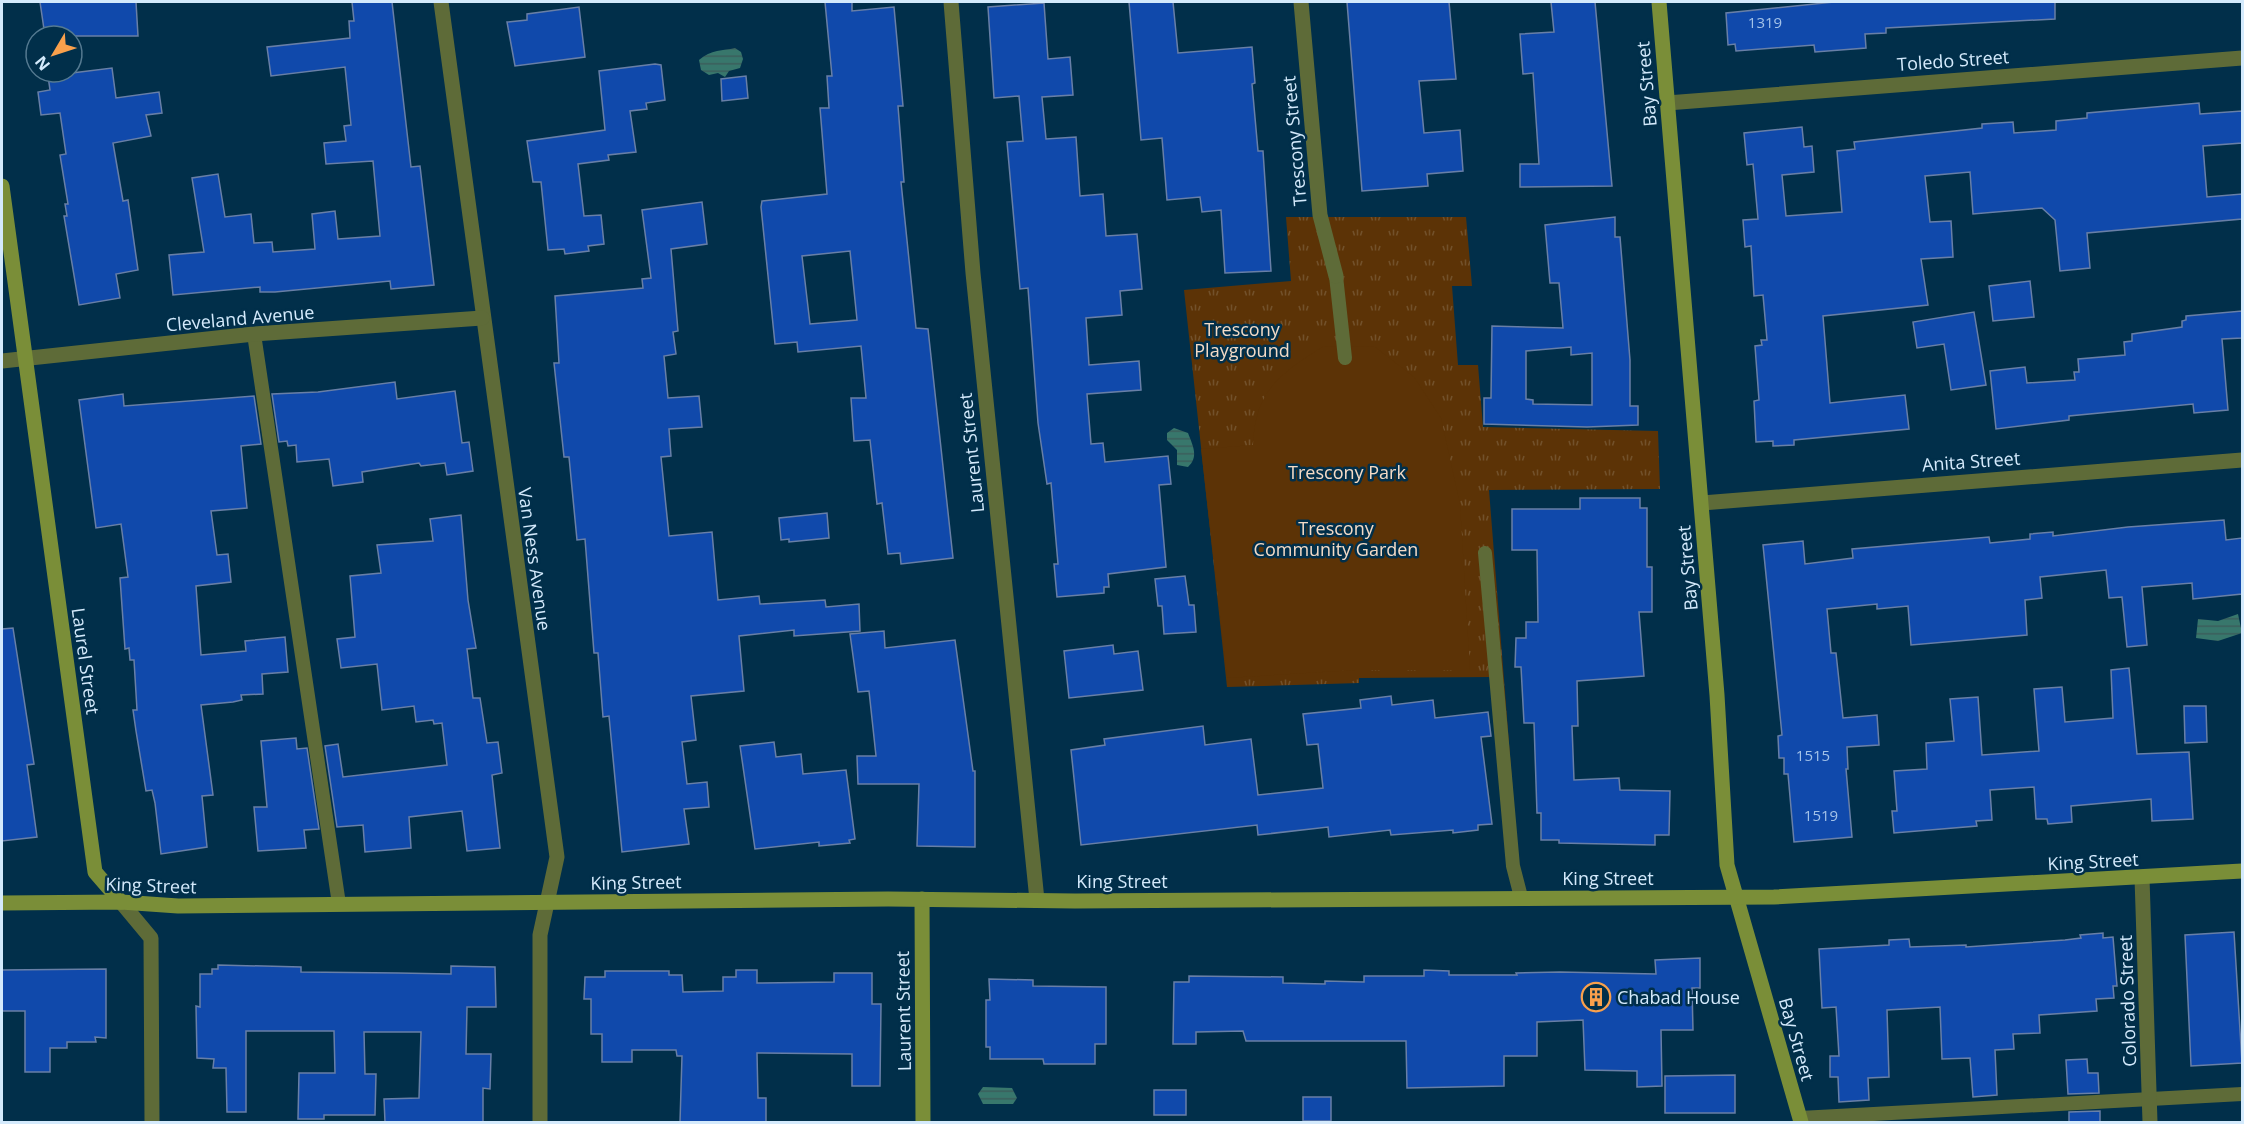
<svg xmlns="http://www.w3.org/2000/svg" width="2244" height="1124" font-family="'Open Sans',sans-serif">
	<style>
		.park { fill: url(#park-tufts) }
		.garden { fill: #5c3306 }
		.water { fill: url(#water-rules) }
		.building { fill: #1049ab; stroke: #687fa7; stroke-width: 1.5; fill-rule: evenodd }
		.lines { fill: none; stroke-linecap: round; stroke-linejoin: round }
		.lane { stroke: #5e6b38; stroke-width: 14 }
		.street { stroke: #5e6b38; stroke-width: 15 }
		.secondary { stroke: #7a8e38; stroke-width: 15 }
		.labels { text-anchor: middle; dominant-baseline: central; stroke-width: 5; stroke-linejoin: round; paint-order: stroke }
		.number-label { font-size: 15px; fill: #a3c2e8 }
		.street-label { font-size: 18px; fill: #d4eafc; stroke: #012f4a }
		.park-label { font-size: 18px; fill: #f4dbc6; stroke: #012f4a }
		.poi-label { font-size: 18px; fill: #d4eafc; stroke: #012f4a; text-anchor: start }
	</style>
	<defs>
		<pattern id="park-tufts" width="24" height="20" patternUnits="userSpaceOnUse" patternTransform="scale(1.5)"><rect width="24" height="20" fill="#5c3306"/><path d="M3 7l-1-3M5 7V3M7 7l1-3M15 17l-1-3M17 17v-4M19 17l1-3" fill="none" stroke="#72512b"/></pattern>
		<pattern id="water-rules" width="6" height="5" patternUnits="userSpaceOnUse" patternTransform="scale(1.5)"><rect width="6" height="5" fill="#38776c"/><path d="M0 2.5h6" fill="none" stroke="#3c5e5c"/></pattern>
	</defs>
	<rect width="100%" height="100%" fill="#012f4a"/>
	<polygon class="park" points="1286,217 1466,217 1472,286 1452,286 1458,365 1478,365 1483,427 1658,431 1660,489 1489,490 1518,857 1491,677 1359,678 1359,683 1227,687 1184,290 1291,281"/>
	<path class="garden" d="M 1324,346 L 1375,347 L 1414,377 L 1441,418 L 1460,504 L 1470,670 L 1355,670 L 1227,678 L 1201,449 L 1253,445 C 1255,390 1281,373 1324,346 Z"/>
	<g class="water">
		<path d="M 735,48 L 741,52 L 743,59 L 740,68 L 729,71 L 725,77 L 718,73 L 709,75 L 701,70 L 699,60 C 711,49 723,51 735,48 Z"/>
		<path d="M 1174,428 L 1188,433 C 1193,446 1199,457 1188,467 L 1177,465 L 1177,450 L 1167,440 L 1167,433 Z"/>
		<polygon points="2238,614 2242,633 2218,641 2196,638 2198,619 2218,621"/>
		<polygon points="983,1087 1012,1088 1017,1098 1013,1104 983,1104 978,1094"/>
	</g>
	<g class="building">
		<polygon points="40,2 136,2 138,36 45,36"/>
		<polygon points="352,2 392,2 411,167 420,166 434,285 391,289 390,281 275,292 260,292 260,287 173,295 169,255 204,252 192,178 218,174 225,217 251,214 254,243 272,242 273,252 315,249 312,214 335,211 338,239 380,236 373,161 326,164 324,143 346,141 344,126 351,125 345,67 271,76 267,47 350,38 349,21 354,21"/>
		<path d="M 825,2 L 852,2 L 852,11 L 894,7 L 903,106 L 898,106 L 904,182 L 901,182 L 916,328 L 928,329 L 953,558 L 901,564 L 900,553 L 888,554 L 882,503 L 877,504 L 870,440 L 854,441 L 851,398 L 866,398 L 861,346 L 798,352 L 797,342 L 775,344 L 761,207 L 762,201 L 827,194 L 820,108 L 829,108 L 827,76 L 832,76 ZM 850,251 L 857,320 L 810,324 L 802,256 Z"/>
		<polygon points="1129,2 1173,2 1178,53 1252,47 1255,83 1252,84 1258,151 1263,151 1271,271 1225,273 1221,210 1202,212 1200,197 1167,200 1162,138 1141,140"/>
		<polygon points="1347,2 1449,2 1456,79 1419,81 1424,133 1460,130 1463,171 1427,174 1428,186 1362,191"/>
		<polygon points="1551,2 1595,2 1612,186 1520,187 1520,164 1539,164 1533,73 1523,74 1520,34 1554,32"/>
		<polygon points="1834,2 2055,2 2055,19 1886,28 1886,33 1865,34 1866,48 1815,52 1814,45 1736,51 1735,44 1728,45 1726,13"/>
		<polygon points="1044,3 1048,59 1070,57 1073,95 1042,97 1046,139 1076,137 1080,196 1103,194 1106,236 1137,234 1142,289 1120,291 1122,315 1086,318 1089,365 1139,361 1141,390 1087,394 1091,444 1103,443 1105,462 1168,456 1171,484 1159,485 1166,567 1108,574 1109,587 1104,587 1104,593 1057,597 1054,564 1058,564 1051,483 1047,484 1038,423 1028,288 1020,289 1007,142 1023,141 1019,96 994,98 988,7"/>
		<polygon points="579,7 585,57 515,66 507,22 527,20 527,14"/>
		<polygon points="655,64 661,65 665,100 646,103 647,109 630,111 636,152 608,155 609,160 578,164 584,216 601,215 604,244 588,246 589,251 565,254 564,249 548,250 541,182 533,182 527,141 605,130 599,71"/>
		<polygon points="112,68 116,98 159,92 162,113 146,115 151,136 113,143 123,201 128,200 138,270 116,274 120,298 79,305 64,216 67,216 65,204 68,204 60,155 66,154 60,113 41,115 38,92 50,90 48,76"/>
		<polygon points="746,76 748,98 722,101 721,79"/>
		<polygon points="2199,103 2200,114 2242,111 2242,143 2203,146 2207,197 2242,194 2242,219 2087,233 2090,268 2060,271 2055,220 2042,208 1973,214 1970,172 1925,176 1930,222 1951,221 1953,257 1921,259 1928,305 1823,316 1830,403 1905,395 1909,429 1794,440 1794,445 1773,446 1773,441 1756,442 1754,401 1759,400 1755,346 1762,345 1761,340 1767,340 1763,295 1754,296 1751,246 1745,247 1743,220 1758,219 1753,164 1747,165 1744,133 1802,127 1804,147 1812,146 1814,172 1782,175 1786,216 1842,212 1837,151 1855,149 1854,142 1982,128 1982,124 2013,122 2014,133 2056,130 2056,121 2087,118 2087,113"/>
		<polygon points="702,202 707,244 671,249 678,331 673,332 676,354 664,356 668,398 699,396 702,427 669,429 671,456 661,457 669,536 712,532 718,600 759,596 760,604 825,600 826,607 859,604 860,631 794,636 794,630 739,636 744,691 691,696 696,740 682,742 687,784 707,782 709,807 684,809 689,844 622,852 609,716 603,717 598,653 594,653 585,539 577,540 569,457 564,457 554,363 559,363 555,296 643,288 642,279 651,278 642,210"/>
		<path d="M 1615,217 L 1615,237 L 1620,237 L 1630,360 L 1630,406 L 1638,406 L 1638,425 L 1587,427 L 1484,424 L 1484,398 L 1491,398 L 1492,326 L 1563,328 L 1559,283 L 1550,283 L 1545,225 ZM 1571,347 L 1571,355 L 1592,353 L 1592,405 L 1533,404 L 1533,400 L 1526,399 L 1526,351 Z"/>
		<polygon points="2030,281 2034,317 1993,321 1989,286"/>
		<polygon points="2242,311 2242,338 2222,339 2228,410 2194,413 2193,404 2069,416 2069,420 1996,429 1990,371 2025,367 2027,383 2075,380 2074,372 2079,372 2078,359 2125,355 2124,342 2132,341 2132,334 2182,327 2182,321 2186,320 2186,316"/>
		<polygon points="1974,312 1986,385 1951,390 1944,344 1917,348 1913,322"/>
		<polygon points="395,382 397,399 455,391 462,443 469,442 473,471 447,475 445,463 421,466 419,463 362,472 363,482 333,486 329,459 297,462 296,445 288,446 287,441 279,442 272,394 318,392"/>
		<polygon points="123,394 124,406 254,396 261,444 241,446 247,508 211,511 217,555 228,554 231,582 196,586 201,655 246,651 245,641 285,637 288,672 262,674 263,694 241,695 242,700 233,702 201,705 213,795 202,796 207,847 161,854 155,803 152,790 146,791 136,731 133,710 137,710 134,660 130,660 129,648 125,649 120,578 128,577 121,524 96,528 79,400"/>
		<polygon points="1580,498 1640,498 1640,508 1647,508 1647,567 1652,567 1652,612 1639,612 1644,676 1577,681 1578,726 1572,726 1574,780 1619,778 1620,790 1670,791 1669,835 1655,835 1655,845 1559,843 1559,840 1541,840 1541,813 1537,813 1534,723 1524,723 1521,667 1515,667 1516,638 1526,638 1526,622 1538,622 1537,550 1512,550 1512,509 1580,509"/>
		<polygon points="827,513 829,538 789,542 789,539 781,540 779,518"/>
		<polygon points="461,515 468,600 476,648 467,649 473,698 480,698 487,743 498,742 502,773 492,775 500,848 467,851 462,811 409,817 411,848 365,852 363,825 337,827 325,746 338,744 343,777 447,765 442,723 434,724 433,720 416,722 414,706 382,710 377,664 341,668 337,639 355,637 350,576 381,573 377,545 433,541 430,519"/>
		<polygon points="2224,520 2226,540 2242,538 2242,594 2193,599 2192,583 2142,587 2147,645 2127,647 2122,597 2109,598 2106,570 2040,577 2042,598 2025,600 2027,635 1911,645 1908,606 1877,609 1877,604 1827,609 1831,653 1836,653 1843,718 1877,715 1879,745 1847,747 1848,769 1846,769 1852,837 1794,842 1788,774 1784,774 1784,758 1779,758 1778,736 1782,735 1763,545 1803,541 1805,564 1853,558 1852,549 1989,537 1990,543 2030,539 2030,534 2053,532 2053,536 2128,527"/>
		<polygon points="1185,576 1189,605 1194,605 1196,632 1164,634 1162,606 1158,606 1155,579"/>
		<polygon points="13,628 34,764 27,765 37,837 2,841 2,629"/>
		<polygon points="884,631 885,648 955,640 973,771 975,771 975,847 917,846 919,784 858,784 857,756 876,756 869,691 858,692 850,634"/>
		<polygon points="1113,645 1114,654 1138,651 1143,690 1069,698 1064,651"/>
		<polygon points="2129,668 2137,754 2189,752 2193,819 2152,821 2151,799 2071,806 2072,822 2048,824 2047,819 2036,819 2034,787 1990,790 1992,820 1976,821 1977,826 1894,833 1892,811 1897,811 1894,771 1927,769 1926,743 1954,741 1950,699 1978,697 1982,755 2039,751 2034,689 2062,687 2065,722 2113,718 2111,670"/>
		<polygon points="1391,696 1392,705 1433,700 1435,718 1488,712 1491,736 1481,737 1492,824 1478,825 1478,830 1453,833 1453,830 1391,835 1390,830 1329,837 1328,827 1258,835 1257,825 1081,845 1071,750 1105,745 1104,739 1203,726 1205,745 1251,739 1258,795 1323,788 1318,744 1307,745 1303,714 1361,708 1360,700"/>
		<polygon points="2184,706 2206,706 2207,742 2185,743"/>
		<polygon points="296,738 297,749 307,748 319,829 304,830 306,848 258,851 254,807 267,807 261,741"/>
		<polygon points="774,742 776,757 801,754 803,774 846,770 855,839 849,840 850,843 819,846 819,842 755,849 740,746"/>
		<polygon points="2234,932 2242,1063 2191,1066 2185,935"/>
		<polygon points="2103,933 2103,938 2113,937 2117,986 2113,986 2114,998 2096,999 2097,1011 2039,1015 2040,1033 2013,1034 2014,1049 1995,1050 1997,1095 1973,1097 1970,1058 1942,1059 1940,1007 1887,1010 1889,1077 1868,1078 1869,1100 1839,1102 1838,1077 1830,1077 1830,1056 1839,1056 1836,1007 1822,1008 1819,949 1889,945 1889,940 1909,939 1910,947 1966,945 1966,947 2065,940 2081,938 2080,935"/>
		<polygon points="1700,958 1700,988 1692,988 1693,1030 1661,1030 1662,1086 1637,1087 1637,1071 1585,1070 1583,1020 1537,1022 1537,1056 1504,1056 1504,1086 1407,1088 1406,1041 1246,1041 1243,1031 1196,1032 1196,1044 1173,1044 1174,982 1189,982 1189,976 1283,977 1283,983 1325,984 1325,981 1364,982 1364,976 1424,976 1424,970 1449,971 1449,975 1517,975 1516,973 1560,972 1656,974 1655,960"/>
		<polygon points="218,965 301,967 301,972 398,973 451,974 451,966 495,967 496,1007 467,1007 466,1054 491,1054 490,1089 483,1088 483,1122 385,1122 384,1099 419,1098 421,1032 364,1032 365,1074 376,1074 375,1115 324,1115 324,1119 298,1119 299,1073 335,1073 334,1031 246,1031 246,1112 227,1112 226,1068 213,1068 214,1059 197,1058 196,1006 200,1007 200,974 212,974 212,969 218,969"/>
		<polygon points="106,969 106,1038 95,1037 96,1042 67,1042 67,1048 50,1048 50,1072 25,1072 25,1011 2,1011 2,970"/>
		<polygon points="736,970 757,970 757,983 834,982 834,973 872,973 872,1004 881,1004 880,1086 852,1086 852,1054 757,1053 758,1098 766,1098 766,1122 680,1122 682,1056 677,1056 676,1050 632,1050 632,1062 602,1062 602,1034 591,1034 591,999 584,999 585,977 605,977 605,971 669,971 669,975 682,975 683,992 723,991 723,977 736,977"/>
		<polygon points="989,979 1033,980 1033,986 1106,987 1106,1044 1095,1044 1095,1064 1044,1064 1043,1059 990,1059 990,1047 986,1047 986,1000 990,1000"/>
		<polygon points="2087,1059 2088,1073 2098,1073 2099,1093 2068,1094 2066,1060"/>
		<polygon points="1735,1075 1735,1113 1665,1113 1665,1076"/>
		<rect x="1154" y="1090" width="32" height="25"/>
		<rect x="1303" y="1097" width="28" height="24"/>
		<polygon points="2100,1111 2100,1122 2069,1122 2069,1112"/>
	</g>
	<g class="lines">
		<g class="lane">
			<polyline points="1336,276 1345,358"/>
			<polyline points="254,334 339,904"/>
			<polyline points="1485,553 1513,866 1521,897"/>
			<polyline points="1800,1118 2242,1094"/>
		</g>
		<g class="street">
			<polyline points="441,2 557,857 540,935 540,1122"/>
			<polyline points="951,2 973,273 1037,900"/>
			<polyline points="1301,2 1320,215 1336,276"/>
			<polyline points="1667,103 2242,58"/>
			<polyline points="2,361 254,334 482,318"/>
			<polyline points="1702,503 2242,460"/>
			<polyline points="2142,878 2150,1122"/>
			<polyline points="121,902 151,938 152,1122"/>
		</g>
		<g class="secondary">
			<polyline points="1659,2 1717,695 1727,865 1801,1122"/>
			<polyline points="2,186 95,872 121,902"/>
			<polyline points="922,899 923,1122"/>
			<polyline points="2,903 121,902 178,906 888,899 1075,901 1774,897 2242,871"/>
		</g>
	</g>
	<defs>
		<g id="building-ring" transform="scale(1.5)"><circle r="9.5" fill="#012f4a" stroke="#f9a04c" stroke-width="1.5"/><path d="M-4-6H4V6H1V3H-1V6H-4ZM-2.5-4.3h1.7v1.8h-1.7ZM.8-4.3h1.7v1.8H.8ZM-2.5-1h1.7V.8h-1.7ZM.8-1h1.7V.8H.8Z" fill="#f9a04c"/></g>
	</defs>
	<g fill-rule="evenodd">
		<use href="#building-ring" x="1596" y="997"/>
	</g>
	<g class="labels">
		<g class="number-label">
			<text x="1765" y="22">1319</text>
			<text x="1813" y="755">1515</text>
			<text x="1821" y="815">1519</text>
		</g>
		<g class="street-label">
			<text transform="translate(1953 60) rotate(-4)">Toledo Street</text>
			<text transform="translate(1646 84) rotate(-95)">Bay Street</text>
			<text transform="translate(1294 141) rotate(-95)">Trescony Street</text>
			<text transform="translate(240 318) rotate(-5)">Cleveland Avenue</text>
			<text transform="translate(971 453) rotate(-96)">Laurent Street</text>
			<text transform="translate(1971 461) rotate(-4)">Anita Street</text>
			<text transform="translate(535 559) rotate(82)">Van Ness Avenue</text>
			<text transform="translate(1687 568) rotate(-95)">Bay Street</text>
			<text transform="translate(86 661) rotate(82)">Laurel Street</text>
			<text transform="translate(2093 861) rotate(-3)">King Street</text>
			<text x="1608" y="878">King Street</text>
			<text x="1122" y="881">King Street</text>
			<text transform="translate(636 882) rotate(-1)">King Street</text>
			<text transform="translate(151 885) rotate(2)">King Street</text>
			<text transform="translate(2127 1001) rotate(-92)">Colorado Street</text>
			<text transform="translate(903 1011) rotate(-91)">Laurent Street</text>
			<text transform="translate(1797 1039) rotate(74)">Bay Street</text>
		</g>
		<g class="park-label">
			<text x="1242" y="329">Trescony<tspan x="1242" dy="21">Playground</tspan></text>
			<text x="1347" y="472">Trescony Park</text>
			<text x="1336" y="528">Trescony<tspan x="1336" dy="21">Community Garden</tspan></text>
		</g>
		<g class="poi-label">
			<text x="1617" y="997">Chabad House</text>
		</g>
	</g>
	<rect width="2244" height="1124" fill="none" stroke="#d4eafc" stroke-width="6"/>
	<g transform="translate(54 54) rotate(231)"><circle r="28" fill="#012f4a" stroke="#557a91" stroke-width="1.5"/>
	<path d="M0-4.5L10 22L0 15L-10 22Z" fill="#f9a04c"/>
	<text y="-9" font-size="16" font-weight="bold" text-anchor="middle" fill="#d4eafc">N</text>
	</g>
</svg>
